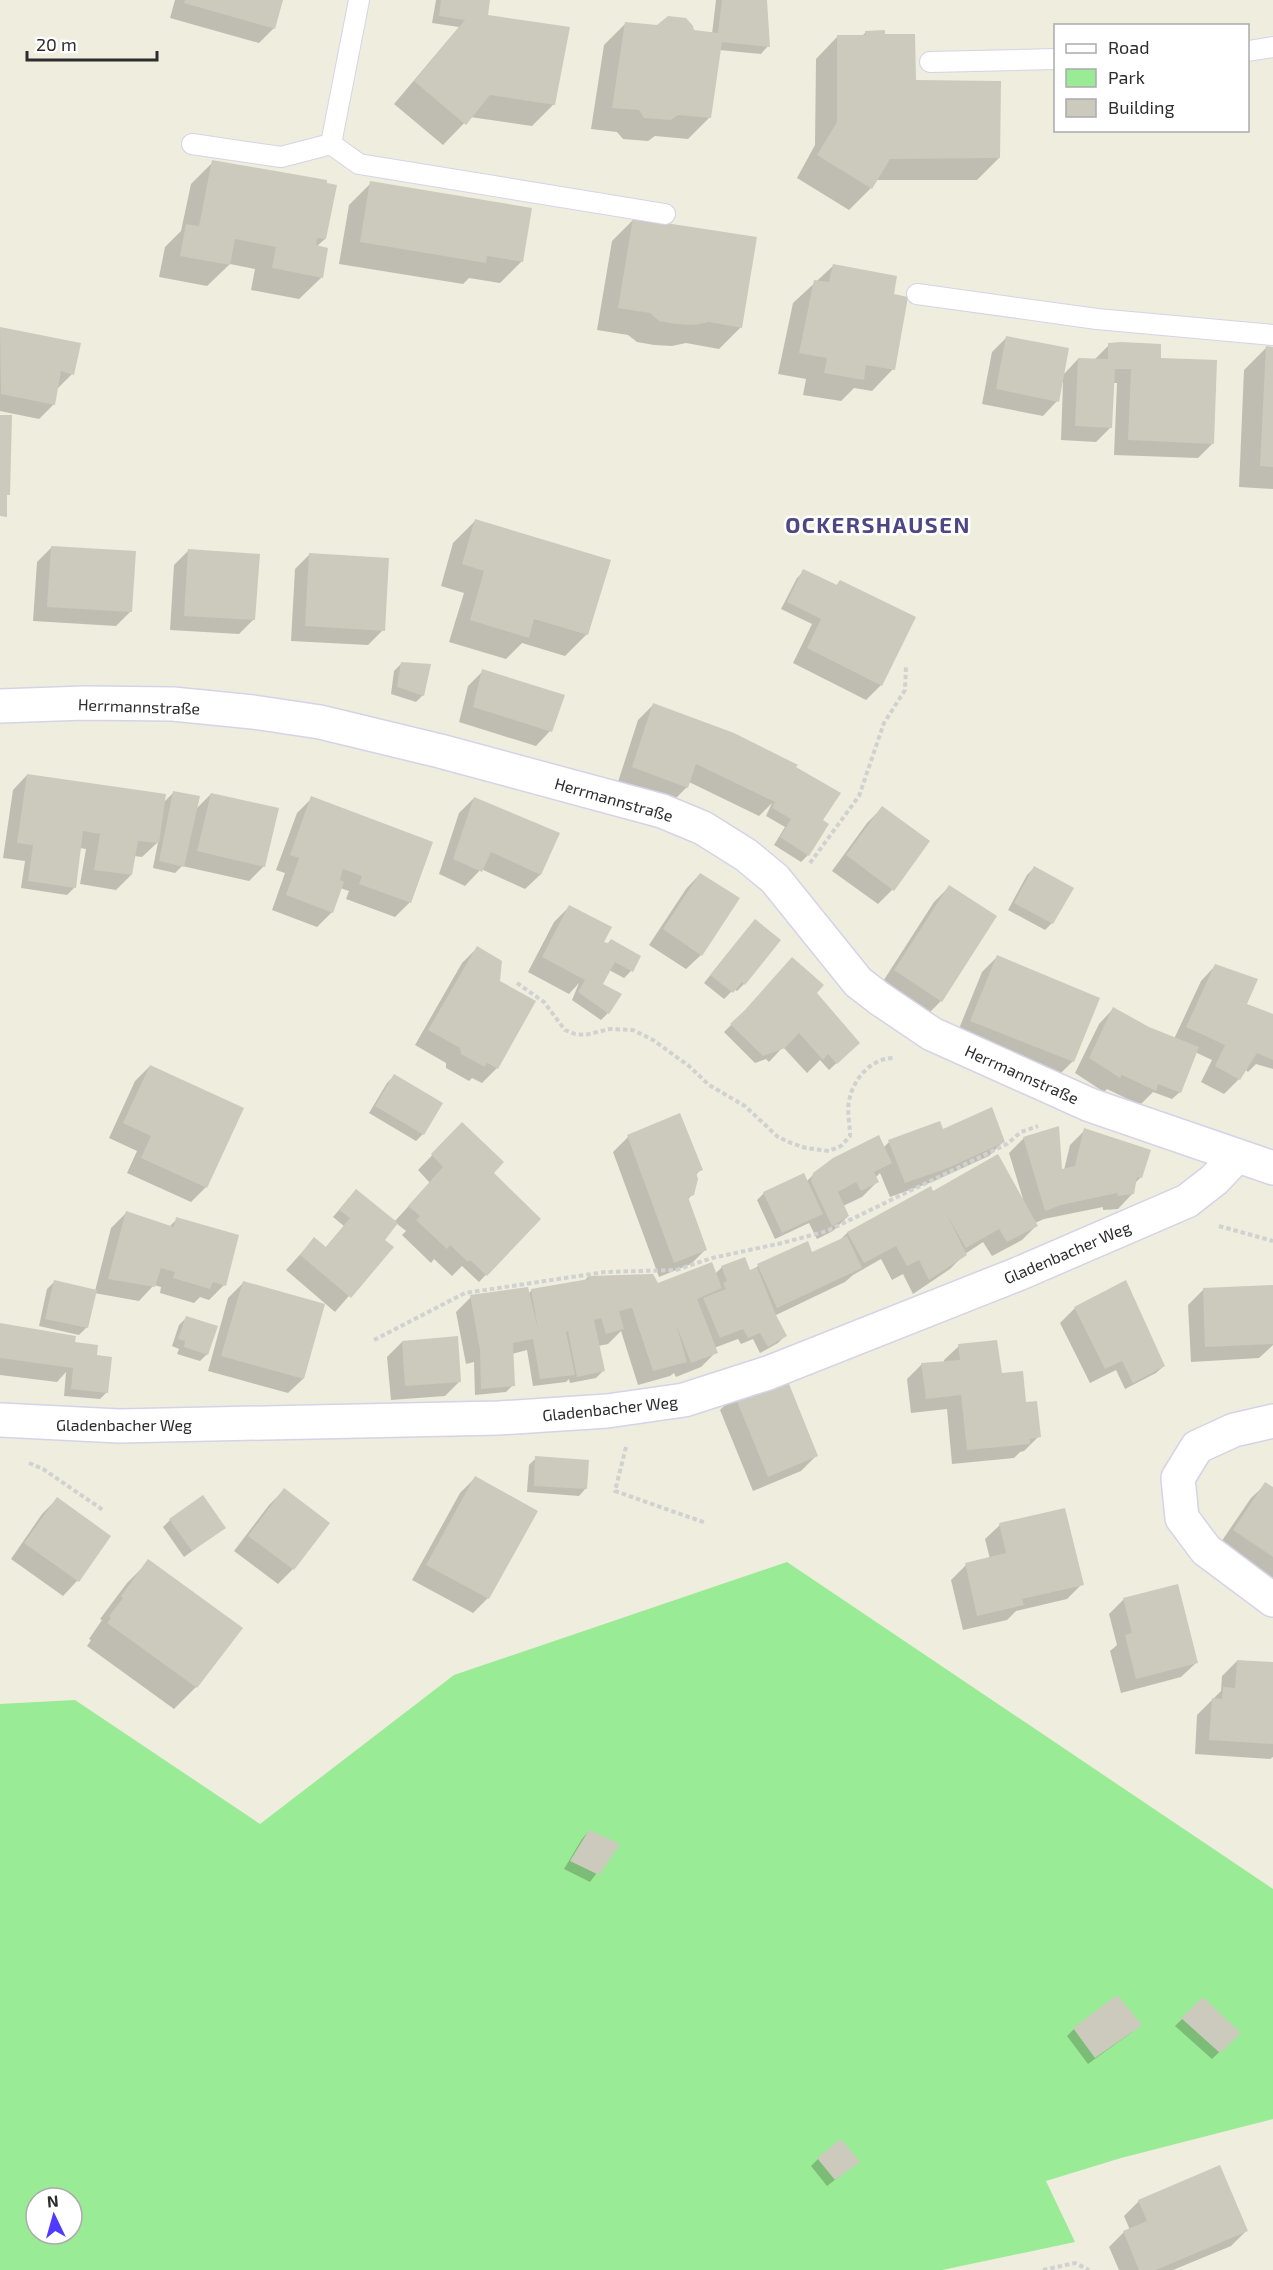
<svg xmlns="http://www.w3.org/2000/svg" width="1273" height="2270" font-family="'Exo 2',sans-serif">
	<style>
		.green { fill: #9aeb95; fill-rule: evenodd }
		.shadow { fill: #0003 }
		.building { fill: #cbcabc }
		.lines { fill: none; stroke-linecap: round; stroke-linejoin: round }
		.service-casing { stroke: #d5d3e7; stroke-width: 22 }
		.minor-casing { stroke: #d5d3e7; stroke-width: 36 }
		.tertiary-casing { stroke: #d5d3e7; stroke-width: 36 }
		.path { stroke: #d1d1d1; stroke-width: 4; stroke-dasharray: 4.5 3; stroke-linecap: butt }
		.service { stroke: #fff; stroke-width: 20 }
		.minor { stroke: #fff; stroke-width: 33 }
		.tertiary { stroke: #fff; stroke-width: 33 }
		.labels { text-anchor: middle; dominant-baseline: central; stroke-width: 5; stroke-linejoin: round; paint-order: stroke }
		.street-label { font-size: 16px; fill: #2d2d2d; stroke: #fff }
		.district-label { font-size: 22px; font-weight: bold; letter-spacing: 1.5px; fill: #4e4783; stroke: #fff }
	</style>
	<rect width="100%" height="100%" fill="#efedde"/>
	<path class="green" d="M 787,1562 L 1273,1889 L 1273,2119 L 1121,2158 L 1046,2181 L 1075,2242 L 942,2270 L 0,2270 L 0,1704 L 75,1700 L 260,1824 L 454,1675 ZM 36,2198 L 72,2198 L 72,2234 L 36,2234 Z"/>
	<g class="shadow">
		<polygon points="175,0 282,0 274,28 259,43 170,18"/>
		<polygon points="436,0 489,0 486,16 554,104 532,126 470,117 443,145 394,104 459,27 432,23"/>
		<polygon points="716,0 766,0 768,46 761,54 719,50 710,117 688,139 655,136 648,141 623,139 617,132 591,129 604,45 626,23 712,34"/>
		<polygon points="866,32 884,36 915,82 999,158 977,180 875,180 870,189 849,210 797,178 815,145 816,59 837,37 861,37"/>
		<polygon points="213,162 325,239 316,247 321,278 299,299 251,290 255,269 230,264 207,286 159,277 165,247 181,231 191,184"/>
		<polygon points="371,183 522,261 500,283 469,278 463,284 339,264 349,205"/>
		<polygon points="634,219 741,327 719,349 686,343 672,346 654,345 637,342 628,335 597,330 612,241"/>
		<polygon points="833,266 893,295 893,369 872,391 854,388 841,401 803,395 806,379 778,374 793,303"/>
		<polygon points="0,329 79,344 72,374 57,389 54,404 39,419 0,411"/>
		<polygon points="1007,337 1063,375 1078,359 1094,360 1109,345 1213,443 1198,458 1114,455 1117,383 1113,383 1111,427 1096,442 1061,440 1063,382 1061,382 1057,401 1043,416 982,404 992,352"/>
		<polygon points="1266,348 1273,348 1273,489 1239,487 1244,370"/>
		<polygon points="475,521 587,634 565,656 522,643 506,659 449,642 464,593 441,586 453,543"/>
		<polygon points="52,547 131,611 116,626 33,621 37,562"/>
		<polygon points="189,550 254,619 239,634 170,630 174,565"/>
		<polygon points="310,554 383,630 368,645 291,641 295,569"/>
		<polygon points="804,571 836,586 840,581 881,685 866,700 793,663 812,624 781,609 797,578"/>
		<polygon points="402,663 423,695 416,702 391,694 394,671"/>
		<polygon points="483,671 550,731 536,746 459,722 468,686"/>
		<polygon points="653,705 794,768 821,820 808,855 801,862 774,845 785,827 766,816 772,803 759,816 689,782 687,787 672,802 618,782 638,720"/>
		<polygon points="27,775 163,803 173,793 195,810 211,794 264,866 249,881 182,866 175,873 153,868 158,842 142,857 134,856 131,875 116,890 80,884 86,849 80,848 74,888 67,895 21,888 25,861 3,858 13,790"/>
		<polygon points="312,798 410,902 395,917 346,899 349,891 340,888 332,912 317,927 272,910 285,873 276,870 297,813"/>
		<polygon points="474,798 558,834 540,875 525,889 481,869 465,886 439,874 459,813"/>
		<polygon points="882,808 892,890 878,904 832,871 867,823"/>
		<polygon points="1034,868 1052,923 1045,930 1008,910 1027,875"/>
		<polygon points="700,874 701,955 686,969 649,945 686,889"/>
		<polygon points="949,887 941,1001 926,1016 880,986 934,902"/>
		<polygon points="569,907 631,971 624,978 609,970 601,985 608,1013 601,1020 572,1000 579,983 569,994 528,972 554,922"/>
		<polygon points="748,928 744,984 737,991 734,989 724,999 704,983"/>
		<polygon points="477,948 499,981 534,1001 497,1068 482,1083 472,1078 469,1081 446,1068 446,1063 415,1045 462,963"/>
		<polygon points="997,957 1073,1061 1058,1076 956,1036 982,972"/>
		<polygon points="1215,966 1245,1005 1273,1016 1273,1069 1256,1064 1248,1072 1245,1069 1239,1079 1224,1094 1201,1082 1212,1060 1195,1052 1180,1092 1172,1099 1153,1092 1140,1105 1107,1089 1104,1092 1075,1073 1099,1024 1113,1009 1148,1028 1174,1039 1201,981"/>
		<polygon points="815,993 858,1043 829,1070 820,1060 807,1073 783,1047 769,1062 766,1059 755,1063 724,1032 736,1020"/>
		<polygon points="150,1066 206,1187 191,1202 127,1173 137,1151 109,1138 135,1081"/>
		<polygon points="394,1076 423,1134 416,1141 369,1113 387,1083"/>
		<polygon points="462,1124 491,1173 539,1219 479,1282 462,1266 452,1276 434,1259 431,1263 402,1235 406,1231 396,1223 383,1240 391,1247 335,1312 286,1270 314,1239 325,1248 344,1226 333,1217 349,1198 394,1222 430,1183 418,1170"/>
		<polygon points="1085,1130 1141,1177 1135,1183 1133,1193 1118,1209 1103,1210 1103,1207 1044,1219 1035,1223 1036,1226 1022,1240 992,1256 983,1242 965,1254 950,1269 913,1294 903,1274 892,1280 881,1259 853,1275 845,1282 774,1316 785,1336 778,1343 760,1353 753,1339 741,1344 738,1339 714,1348 716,1352 701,1367 676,1377 674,1373 670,1376 638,1385 621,1331 608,1344 598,1346 603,1371 596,1378 570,1383 569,1379 566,1382 533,1386 527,1350 512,1354 513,1385 506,1392 475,1395 474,1362 466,1364 456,1312 471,1297 528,1294 532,1290 584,1281 588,1277 658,1284 715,1274 722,1267 750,1272 758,1266 807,1243 811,1254 839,1241 847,1233 930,1188 932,1193 1023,1199 1009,1153 1024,1138 1061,1171 1064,1170 1070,1145"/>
		<polygon points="942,1131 1004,1141 989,1156 932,1182 890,1197 880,1173 875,1178 877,1182 862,1197 843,1206 848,1216 833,1231 817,1239 809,1223 775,1239 757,1200 764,1193 807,1181 814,1174 884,1147 889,1142"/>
		<polygon points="628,1137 701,1169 696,1175 693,1194 687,1200 706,1249 691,1264 659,1277 613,1152"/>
		<polygon points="126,1213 169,1227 177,1219 224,1285 209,1300 200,1297 194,1303 160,1293 161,1287 154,1285 139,1301 94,1293 87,1327 79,1335 39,1326 47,1289 54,1282 95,1291 111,1228"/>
		<polygon points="1125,1282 1164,1366 1156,1373 1125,1389 1116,1370 1090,1383 1060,1323 1075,1308"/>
		<polygon points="243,1283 303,1379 288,1393 208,1371 228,1298"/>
		<polygon points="1203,1290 1273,1317 1273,1345 1259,1358 1191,1362 1188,1305"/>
		<polygon points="186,1318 207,1354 200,1361 177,1354 179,1349 172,1346 179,1325"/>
		<polygon points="0,1325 74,1344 96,1356 107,1392 100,1399 64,1396 66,1372 57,1382 0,1375"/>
		<polygon points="402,1342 460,1381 445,1396 391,1400 387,1357"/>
		<polygon points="959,1346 1001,1375 1025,1403 1039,1436 1024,1451 1020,1452 1014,1458 952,1464 947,1409 911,1413 907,1379 922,1364 944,1363 944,1360"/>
		<polygon points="735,1395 816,1456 801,1471 753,1491 720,1410"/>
		<polygon points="536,1458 586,1488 579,1496 527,1492 529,1465"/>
		<polygon points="475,1478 488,1598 473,1613 412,1580 460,1493"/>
		<polygon points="1266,1484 1273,1489 1273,1580 1219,1545 1251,1498"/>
		<polygon points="284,1490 328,1523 293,1569 278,1584 234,1551 269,1505"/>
		<polygon points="57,1499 77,1581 63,1596 11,1559 42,1514"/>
		<polygon points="170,1520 224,1528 184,1557 163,1527"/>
		<polygon points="1000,1525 1082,1584 1067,1599 1016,1611 1007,1620 963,1630 951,1580 966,1565 990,1559 985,1539"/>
		<polygon points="149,1561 241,1628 196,1687 174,1709 87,1646 91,1640 89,1639 102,1620 100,1619 127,1583"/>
		<polygon points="1124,1599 1196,1663 1181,1677 1121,1693 1110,1651 1117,1645 1109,1614"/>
		<polygon points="1237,1661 1273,1664 1273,1757 1270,1759 1195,1754 1197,1715 1221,1691 1222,1676"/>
		<polygon points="589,1831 618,1845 590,1882 564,1869 582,1839"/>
		<polygon points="1203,1999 1239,2033 1212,2059 1175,2026"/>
		<polygon points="1074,2029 1132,2032 1088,2064 1067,2036"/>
		<polygon points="818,2159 858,2162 827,2186 811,2166"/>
		<polygon points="1139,2201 1246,2231 1231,2246 1173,2270 1119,2270 1109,2247 1124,2232 1130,2230 1124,2216"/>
	</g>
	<g class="building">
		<polygon points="185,0 283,0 275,29 184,3"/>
		<polygon points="441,0 490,0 488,15 570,27 555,105 490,95 466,125 414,81 465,20 439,16"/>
		<polygon points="722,0 767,0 770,47 722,42 711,118 678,115 671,120 644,118 639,110 612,108 625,22 657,25 668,16 686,18 693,26 694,30 718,33"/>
		<polygon points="885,30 885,34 915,34 916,80 1001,81 1000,158 890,159 872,189 817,155 837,122 837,35 866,35 865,31"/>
		<polygon points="212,160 327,180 327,183 337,185 326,239 317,238 316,245 328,248 323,278 272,268 276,247 235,239 230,265 180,256 186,224 199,226"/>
		<polygon points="370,181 532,208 523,262 487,256 486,263 360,242"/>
		<polygon points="633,218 757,237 742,328 709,322 695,325 676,324 659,321 650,313 618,308"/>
		<polygon points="833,264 897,276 894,294 908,297 895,370 866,365 864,380 824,373 827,358 799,353 814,280 829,282"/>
		<polygon points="0,327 81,343 74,375 61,371 55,405 1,394"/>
		<polygon points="1006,336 1069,348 1059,402 996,389"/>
		<polygon points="1121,342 1161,344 1161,358 1217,360 1214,444 1128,440 1131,369 1115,369 1112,428 1075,426 1078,358 1108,359 1108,343"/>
		<polygon points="1266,346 1273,347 1273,467 1260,466"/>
		<polygon points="0,415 12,415 10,495 7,495 7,517 0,516"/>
		<polygon points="475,519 611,560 588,635 534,619 529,638 470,620 484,571 462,564"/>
		<polygon points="51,546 136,551 132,612 47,607"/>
		<polygon points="188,549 260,554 255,620 184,616"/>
		<polygon points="309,553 389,558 385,631 305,626"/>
		<polygon points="803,569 837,585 840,580 916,617 882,686 807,648 821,619 787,602"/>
		<polygon points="401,662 431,664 424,696 397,687"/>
		<polygon points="482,669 565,695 552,732 473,707"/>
		<polygon points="653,703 734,733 798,765 796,767 841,793 823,820 829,824 809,856 780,837 791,819 772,808 775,802 696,764 688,788 632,767"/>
		<polygon points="27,774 166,794 159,843 138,841 132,875 94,870 100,834 83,831 76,888 28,881 33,845 17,843"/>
		<polygon points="173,791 200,796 184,867 159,861"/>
		<polygon points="211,793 279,808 265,867 197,851"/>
		<polygon points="311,796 433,842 411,903 359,884 362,876 343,869 340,880 344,882 333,913 286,895 299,858 290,855"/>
		<polygon points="474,797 560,833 541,875 491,852 482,872 453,859"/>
		<polygon points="882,806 930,841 894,891 846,855"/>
		<polygon points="1034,866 1074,888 1053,924 1014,903"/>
		<polygon points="700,873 740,898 702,956 663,929"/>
		<polygon points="949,885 997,916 942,1002 894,970"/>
		<polygon points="569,905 612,927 604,942 608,943 611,939 641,956 633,972 615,962 603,984 622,994 609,1014 578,992 585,980 542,957"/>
		<polygon points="755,919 781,940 745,985 742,982 733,993 710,975"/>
		<polygon points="477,946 502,961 500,981 536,1001 498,1069 487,1063 485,1067 461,1054 460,1048 428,1030"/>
		<polygon points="997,955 1100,998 1074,1062 970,1021"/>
		<polygon points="792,957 824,985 817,993 860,1043 837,1064 828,1054 823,1060 799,1033 785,1048 763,1056 730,1024 745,1010"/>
		<polygon points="1215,964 1258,979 1247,1004 1273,1014 1273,1060 1257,1053 1240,1080 1215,1066 1225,1045 1186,1027"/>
		<polygon points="1113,1007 1149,1027 1199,1047 1181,1093 1158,1084 1156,1091 1122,1075 1120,1078 1089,1058"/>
		<polygon points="150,1065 244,1108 207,1188 141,1158 151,1136 123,1123"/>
		<polygon points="394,1074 443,1103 424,1135 375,1106"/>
		<polygon points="992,1107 1005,1142 948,1168 905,1183 888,1140 940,1121 943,1129"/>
		<polygon points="680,1113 703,1170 696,1173 698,1179 694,1195 688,1197 707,1250 674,1263 627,1135"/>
		<polygon points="462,1122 504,1162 494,1173 541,1219 487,1276 470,1260 468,1262 450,1245 447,1249 416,1220 420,1216 408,1206 443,1167 431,1154"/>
		<polygon points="1059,1126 1062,1169 1075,1166 1084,1128 1151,1150 1142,1178 1137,1177 1134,1194 1118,1196 1117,1193 1061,1205 1045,1211 1023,1137"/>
		<polygon points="879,1135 892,1163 874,1172 879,1182 861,1191 856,1182 838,1192 849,1216 832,1226 811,1181 813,1173 833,1158"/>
		<polygon points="998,1154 1038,1226 1007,1242 999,1229 966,1248 947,1215 967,1255 929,1280 919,1260 907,1266 896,1246 864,1263 847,1232 931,1186 933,1191"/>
		<polygon points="804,1173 823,1214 782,1233 763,1192"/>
		<polygon points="356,1189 398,1223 385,1240 394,1247 351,1298 300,1255 314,1237 326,1247 350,1218 339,1210"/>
		<polygon points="126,1211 174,1227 176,1217 239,1235 226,1286 213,1282 210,1289 173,1278 175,1272 161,1268 155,1287 108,1279"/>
		<polygon points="847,1236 862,1268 777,1308 757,1264 808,1241 812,1252"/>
		<polygon points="745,1257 750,1270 757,1267 776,1315 787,1336 768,1347 760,1333 748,1338 743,1329 720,1338 703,1298 726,1289 723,1283 727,1281 721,1266"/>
		<polygon points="712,1262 722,1288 697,1299 718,1353 691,1363 676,1324 687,1362 653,1371 632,1308 619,1311 624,1329 606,1334 601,1318 594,1320 605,1371 577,1377 568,1331 566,1332 575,1375 540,1379 533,1339 513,1343 515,1386 481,1389 480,1350 470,1295 528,1287 538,1329 531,1289 589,1279 588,1276 653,1274 658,1283"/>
		<polygon points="54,1280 97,1290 88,1328 45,1319"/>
		<polygon points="1126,1280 1165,1366 1133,1383 1122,1361 1105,1369 1074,1307"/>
		<polygon points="243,1281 325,1304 304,1379 221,1356"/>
		<polygon points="1273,1285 1273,1344 1205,1347 1203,1288"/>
		<polygon points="186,1316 218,1326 208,1355 184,1347 185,1341 178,1339"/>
		<polygon points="0,1323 76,1336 75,1342 98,1345 97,1355 112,1357 108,1393 71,1389 73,1368 0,1358"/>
		<polygon points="458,1336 461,1382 405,1386 402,1341"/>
		<polygon points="997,1340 1002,1373 1023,1371 1026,1402 1037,1401 1041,1437 1030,1439 1030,1444 967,1450 961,1395 926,1399 921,1363 960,1360 958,1344"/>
		<polygon points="785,1374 818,1456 768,1477 734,1394"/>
		<polygon points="535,1456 589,1460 587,1489 534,1486"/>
		<polygon points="475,1476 538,1511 489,1599 426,1565"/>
		<polygon points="1265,1482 1273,1487 1273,1557 1233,1530"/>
		<polygon points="284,1488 330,1523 294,1570 248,1536"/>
		<polygon points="203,1495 226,1528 192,1551 169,1519"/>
		<polygon points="57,1497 111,1536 79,1582 24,1543"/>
		<polygon points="1065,1508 1084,1585 1022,1599 1024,1605 977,1616 965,1563 1006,1553 999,1523"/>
		<polygon points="148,1559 243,1628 197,1688 107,1623 111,1618 109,1616 123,1598 121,1596"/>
		<polygon points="1178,1584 1198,1663 1136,1679 1125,1635 1132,1633 1123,1598"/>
		<polygon points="1237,1660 1273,1662 1273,1744 1209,1740 1212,1698 1222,1699 1223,1687 1235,1688"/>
		<polygon points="589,1830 620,1844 599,1875 570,1861"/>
		<polygon points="1117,1995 1142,2025 1095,2058 1073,2028"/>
		<polygon points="1203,1997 1241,2033 1220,2053 1181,2018"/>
		<polygon points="841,2139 860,2162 835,2180 817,2158"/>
		<polygon points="1220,2165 1248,2231 1156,2270 1139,2270 1123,2231 1147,2221 1138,2200"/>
	</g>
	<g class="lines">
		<g class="service-casing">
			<g id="service">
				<polyline points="359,0 331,144 359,164 665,214"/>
				<polyline points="1248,51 1273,47"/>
				<polyline points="930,62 1056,59"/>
				<polyline points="192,144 281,157 331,144"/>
				<polyline points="917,294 1097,319 1273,335"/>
			</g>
		</g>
		<g class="minor-casing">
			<g id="minor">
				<polyline points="0,1420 119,1426 499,1418 607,1411 684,1400 768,1373 1018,1274 1187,1201 1214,1180 1236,1157"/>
				<polyline points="1273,1421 1234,1430 1197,1447 1178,1478 1182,1518 1206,1550 1273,1600"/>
			</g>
		</g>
		<g class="tertiary-casing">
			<polyline id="tertiary" points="0,706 84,703 173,704 253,712 320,722 440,751 662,811 703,828 746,855 775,879 858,982 880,999 932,1034 1090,1105 1273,1168"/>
		</g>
		<g class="path">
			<polyline points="810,863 859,796 884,723 905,690 906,665"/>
			<path d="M 517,983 L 544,1002 L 565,1030 L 575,1034 L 585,1035 L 610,1029 L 633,1030 L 653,1040 L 689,1066 L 709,1085 L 745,1106 L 778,1137 L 791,1143 L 806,1148 L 829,1151 L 841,1146 L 850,1136 C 850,1124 846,1109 850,1097 C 855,1077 872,1058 894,1058"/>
			<polyline points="1219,1226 1273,1241"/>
			<polyline points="374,1340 465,1293 605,1272 676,1270 712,1258 782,1243 827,1231 1007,1144 1021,1132 1038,1126"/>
			<polyline points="626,1447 615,1491 706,1523"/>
			<polyline points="29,1463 43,1469 103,1510"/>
			<polyline points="1043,2270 1075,2263 1089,2270"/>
		</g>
		<use href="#service" class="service"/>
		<use href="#minor" class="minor"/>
		<use href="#tertiary" class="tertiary"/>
	</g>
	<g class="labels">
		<g class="street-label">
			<text transform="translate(139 706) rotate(2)">Herrmannstraße</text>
			<text transform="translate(614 799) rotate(16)">Herrmannstraße</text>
			<text transform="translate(1022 1074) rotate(24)">Herrmannstraße</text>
			<text transform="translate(1067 1252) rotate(-23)">Gladenbacher Weg</text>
			<text transform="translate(610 1408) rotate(-6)">Gladenbacher Weg</text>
			<text x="124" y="1424">Gladenbacher Weg</text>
		</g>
		<g class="district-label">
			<text x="878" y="524">OCKERSHAUSEN</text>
		</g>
	</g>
	<rect x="1054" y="24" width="195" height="108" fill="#ffffff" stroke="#ababab" stroke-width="1.5"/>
	<rect x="1066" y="44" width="30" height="9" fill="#ffffff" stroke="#ababab" stroke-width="1.5"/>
	<text x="1108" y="54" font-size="18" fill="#2d2d2d">Road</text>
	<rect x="1066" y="69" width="30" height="18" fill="#9aeb95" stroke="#ababab" stroke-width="1.5"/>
	<text x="1108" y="84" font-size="18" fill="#2d2d2d">Park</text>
	<rect x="1066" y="99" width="30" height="18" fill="#cbcabc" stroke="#ababab" stroke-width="1.5"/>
	<text x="1108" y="114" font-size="18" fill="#2d2d2d">Building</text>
	<g transform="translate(54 2216) rotate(355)"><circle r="28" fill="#ffffff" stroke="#ababab" stroke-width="1.5"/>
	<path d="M0-4.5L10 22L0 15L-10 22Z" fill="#4f3bff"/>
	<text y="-9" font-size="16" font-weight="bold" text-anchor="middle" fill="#2d2d2d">N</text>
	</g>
	<path d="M27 51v9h130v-9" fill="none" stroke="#2d2d2d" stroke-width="3"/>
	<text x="36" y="51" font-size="18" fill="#2d2d2d" stroke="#ffffff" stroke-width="4.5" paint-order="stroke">20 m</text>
</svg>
